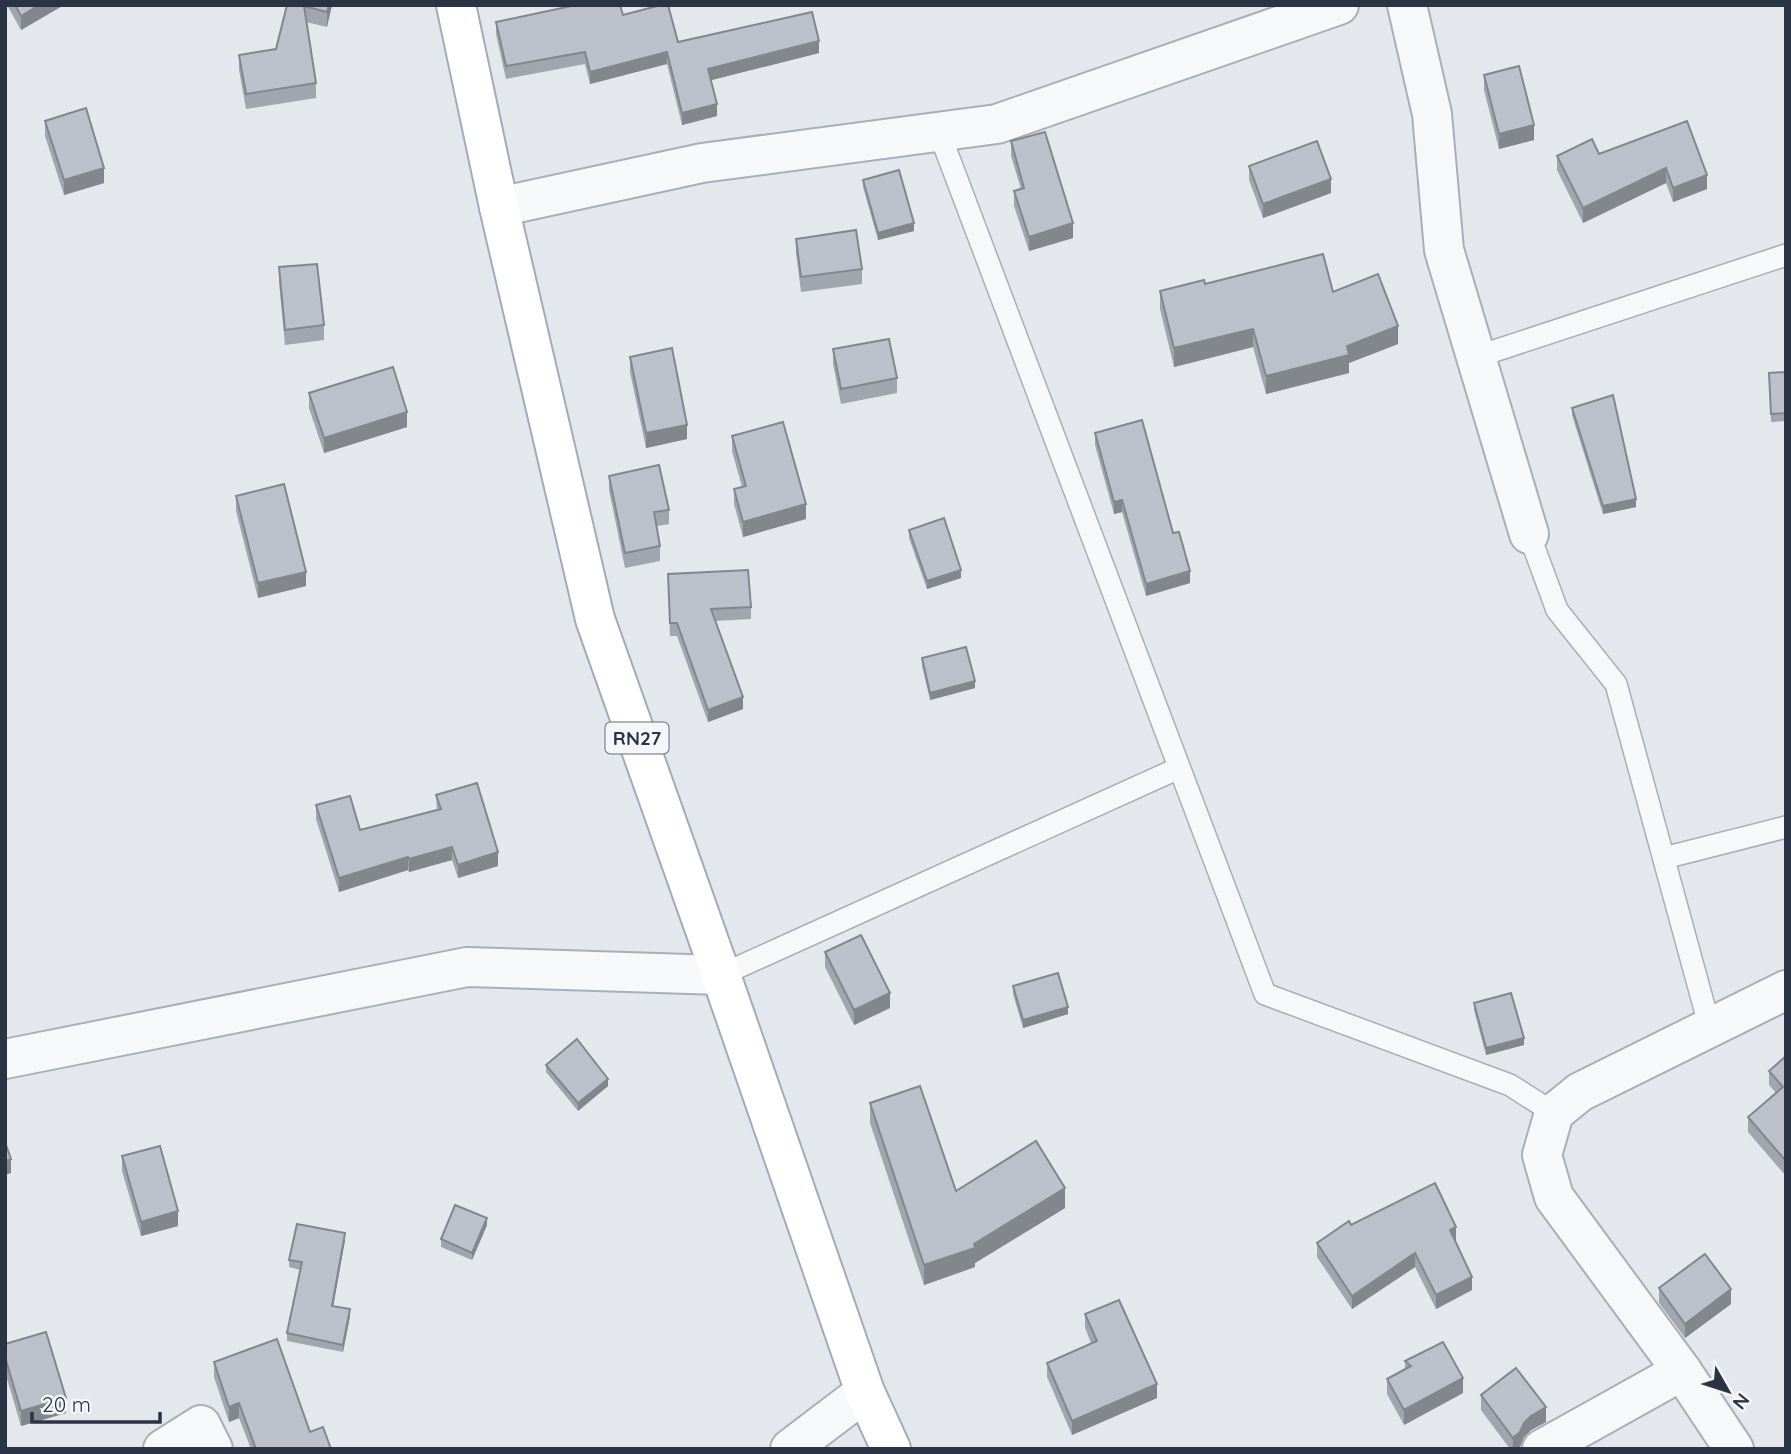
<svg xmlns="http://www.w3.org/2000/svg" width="1791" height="1454" font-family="Quicksand,sans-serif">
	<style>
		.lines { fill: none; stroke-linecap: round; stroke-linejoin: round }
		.service-casing { stroke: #a9aeb7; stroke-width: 24 }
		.minor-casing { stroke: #a9aeb7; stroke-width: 42 }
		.primary-casing { stroke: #a3abb8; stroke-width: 42 }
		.service { stroke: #f7f8fa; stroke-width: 21 }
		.minor { stroke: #f7f8fa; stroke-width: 38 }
		.primary { stroke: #fff; stroke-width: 38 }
		.wall { fill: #a1a5ae }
		.shaded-wall { fill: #83868d }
		.building { fill: #bbc0ca; stroke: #83868d; stroke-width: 2 }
		.labels { text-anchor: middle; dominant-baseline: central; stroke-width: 5; stroke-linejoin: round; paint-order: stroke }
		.shield { fill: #f4f6f9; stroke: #676e7b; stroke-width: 2 }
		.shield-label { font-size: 19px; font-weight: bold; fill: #2b3445 }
	</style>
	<rect width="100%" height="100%" fill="#e4e7ec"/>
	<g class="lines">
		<g class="service-casing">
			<g id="service">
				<polyline points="939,132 1265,994 1510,1085 1554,1113"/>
				<polyline points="1476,357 1786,255"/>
				<polyline points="1529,534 1557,610 1616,684 1710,1028"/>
				<polyline points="1664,858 1786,827"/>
				<polyline points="721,975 1179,768"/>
			</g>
		</g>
		<g class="minor-casing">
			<g id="minor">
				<polyline points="1407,5 1432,114 1444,250 1529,534"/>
				<polyline points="499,207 702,163 997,124 1339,5"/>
				<polyline points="5,1059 467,967 721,975"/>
				<polyline points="163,1449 201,1425 213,1449"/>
				<polyline points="790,1449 865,1392"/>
				<polyline points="1542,1449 1682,1371"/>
				<polyline points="1734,1449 1682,1371 1554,1197 1542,1155 1554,1113 1580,1092 1786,990"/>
			</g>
		</g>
		<g class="primary-casing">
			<polyline id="primary" points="456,5 499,207 595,619 721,975 865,1392 891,1449"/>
		</g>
		<use href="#service" class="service"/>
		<use href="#minor" class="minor"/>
		<use href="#primary" class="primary"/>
	</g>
	<g class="wall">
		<polygon points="7,5 64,5 21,30"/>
		<polygon points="287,5 332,5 327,27 306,22 316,83 316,98 246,109 239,70 239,55 276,49"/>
		<polygon points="623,15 678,42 819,53 711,80 717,116 682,125 667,64 590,84 585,64 506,79 496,34 496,22"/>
		<polygon points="1484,75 1534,140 1499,149 1484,90"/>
		<polygon points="45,121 104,183 64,195 45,136"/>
		<polygon points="1687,121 1707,189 1673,202 1666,183 1583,223 1557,170 1557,156 1599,154"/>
		<polygon points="1011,141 1073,238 1029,251 1014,206 1014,191 1021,189 1011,156"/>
		<polygon points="1249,166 1331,193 1263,218 1249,180"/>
		<polygon points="863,180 914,231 878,240 863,187"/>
		<polygon points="796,239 862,269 862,284 801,292 796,253"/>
		<polygon points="279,267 324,325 324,340 285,345 279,282"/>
		<polygon points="1205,284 1333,292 1398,344 1349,363 1349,373 1266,394 1253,347 1174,367 1160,309 1160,291"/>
		<polygon points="833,349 897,378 897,393 841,404 833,364"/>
		<polygon points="630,357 687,439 646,448 630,372"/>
		<polygon points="1786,372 1786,421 1771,422 1769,373"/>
		<polygon points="309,393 407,427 324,453 309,408"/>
		<polygon points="1572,408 1636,507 1603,514 1572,415"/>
		<polygon points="1095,433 1173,533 1190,583 1146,596 1122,512 1114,514 1095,445"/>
		<polygon points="732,436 806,519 743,537 734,504 734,489 742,487 732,451"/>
		<polygon points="609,476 669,510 669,524 657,526 660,546 660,561 625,568 609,490"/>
		<polygon points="236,496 306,586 258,598 236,511"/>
		<polygon points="909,530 961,578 927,589 909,538"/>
		<polygon points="668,574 751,607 751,619 715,621 743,709 708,722 677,636 670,636"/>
		<polygon points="922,658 975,688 930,700 922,666"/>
		<polygon points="436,795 498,866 458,878 452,860 409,872 408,870 339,892 316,819 316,805 360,830 437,810"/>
		<polygon points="825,952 890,1008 854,1025 825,967"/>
		<polygon points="1013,986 1068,1014 1023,1028 1013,994"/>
		<polygon points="1474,1003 1524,1045 1486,1055 1474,1010"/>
		<polygon points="1786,1056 1785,1175 1748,1132 1748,1117 1776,1093 1769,1085 1769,1071"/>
		<polygon points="546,1065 608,1086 578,1111 546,1072"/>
		<polygon points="870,1103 956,1191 1065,1208 975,1263 975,1267 924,1285 870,1123"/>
		<polygon points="122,1156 178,1226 141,1236 122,1171"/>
		<polygon points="487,1225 472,1260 441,1247 441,1239"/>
		<polygon points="1351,1225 1456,1240 1455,1241 1472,1290 1436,1309 1415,1267 1352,1309 1317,1257 1317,1243"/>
		<polygon points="345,1240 333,1306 350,1316 343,1352 287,1341 287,1333 300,1270 289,1267 289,1260"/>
		<polygon points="1659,1288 1731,1304 1685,1338 1659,1303"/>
		<polygon points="1085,1314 1157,1398 1072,1435 1047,1377 1047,1363 1091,1343 1085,1328"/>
		<polygon points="5,1344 66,1413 21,1426 5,1372"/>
		<polygon points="1405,1361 1463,1393 1404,1425 1387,1394 1387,1379 1405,1369"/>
		<polygon points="214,1362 310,1432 331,1449 251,1449 239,1418 229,1422 214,1377"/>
		<polygon points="1481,1395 1546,1422 1531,1430 1524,1437 1520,1447 1518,1449 1510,1449 1481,1410"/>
	</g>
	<g class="shaded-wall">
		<polygon points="39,5 64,5 21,30 21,16"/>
		<polygon points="329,5 332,5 327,27 327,12"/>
		<polygon points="819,41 819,53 708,81 708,69"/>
		<polygon points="667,52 667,64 590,84 590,72"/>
		<polygon points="717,104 717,116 682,125 682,113"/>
		<polygon points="1534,125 1534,140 1499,149 1499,134"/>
		<polygon points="104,168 104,183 64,195 64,180"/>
		<polygon points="1666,168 1666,183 1583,223 1583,208"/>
		<polygon points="1707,175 1707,189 1673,202 1673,188"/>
		<polygon points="1331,179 1331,193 1263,218 1263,204"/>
		<polygon points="914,223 914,231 878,240 878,233"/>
		<polygon points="1073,223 1073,238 1029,251 1029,237"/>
		<polygon points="1398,326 1398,344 1349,363 1349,373 1266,394 1266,376"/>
		<polygon points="1253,329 1253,347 1174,367 1174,348"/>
		<polygon points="407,412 407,427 324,453 324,438"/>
		<polygon points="687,425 687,439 646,448 646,433"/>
		<polygon points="1636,499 1636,507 1603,514 1603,506"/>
		<polygon points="1122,500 1122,512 1114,514 1114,502"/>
		<polygon points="806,504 806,519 743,537 743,522"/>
		<polygon points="961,570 961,578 927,589 927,581"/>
		<polygon points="1190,571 1190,583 1146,596 1146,584"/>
		<polygon points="306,572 306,586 258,598 258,583"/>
		<polygon points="975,681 975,688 930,700 930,693"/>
		<polygon points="743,697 743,709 708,722 708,710"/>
		<polygon points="452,847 452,860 409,872 409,859"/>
		<polygon points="498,852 498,866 458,878 458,865"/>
		<polygon points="408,857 408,870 339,892 339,878"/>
		<polygon points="890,993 890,1008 854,1025 854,1010"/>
		<polygon points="1068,1007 1068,1014 1023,1028 1023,1020"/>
		<polygon points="1524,1038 1524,1045 1486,1055 1486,1048"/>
		<polygon points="608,1079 608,1086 578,1111 578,1103"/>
		<polygon points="11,1159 11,1173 5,1175 5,1161"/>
		<polygon points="1065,1188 1065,1208 975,1263 975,1267 924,1285 924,1265 974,1244"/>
		<polygon points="178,1211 178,1226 141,1236 141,1222"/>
		<polygon points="487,1218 487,1225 472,1260 472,1253"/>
		<polygon points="1456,1227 1456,1240 1450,1243 1450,1230"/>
		<polygon points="345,1233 345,1240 332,1313 332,1306"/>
		<polygon points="1415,1253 1415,1267 1352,1309 1352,1296"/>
		<polygon points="1472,1277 1472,1290 1436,1309 1436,1295"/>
		<polygon points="1731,1289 1731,1304 1685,1338 1685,1324"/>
		<polygon points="350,1309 350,1316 343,1352 343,1345"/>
		<polygon points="1463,1378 1463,1393 1404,1425 1404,1410"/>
		<polygon points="1157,1384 1157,1398 1072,1435 1072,1421"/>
		<polygon points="66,1398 66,1413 21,1426 21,1411"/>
		<polygon points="239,1403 239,1418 229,1422 229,1407"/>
		<polygon points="1546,1407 1546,1422 1531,1430 1524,1437 1520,1447 1518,1449 1513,1449 1513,1438 1524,1423 1531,1416"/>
	</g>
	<g class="building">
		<polygon points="15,5 39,5 21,16"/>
		<polygon points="287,5 329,5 327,12 304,6 316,83 246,94 239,55 276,49"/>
		<polygon points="576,5 620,5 623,15 661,5 668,5 678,42 812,12 819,41 708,69 717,104 682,113 667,52 590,72 585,52 506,66 496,22"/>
		<polygon points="1519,66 1534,125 1499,134 1484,75"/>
		<polygon points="86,108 104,168 64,180 45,121"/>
		<polygon points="1687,121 1707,175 1673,188 1666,168 1583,208 1557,156 1592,139 1599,154"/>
		<polygon points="1045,132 1073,223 1029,237 1014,191 1024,188 1011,141"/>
		<polygon points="1317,141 1331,179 1263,204 1249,166"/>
		<polygon points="899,170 914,223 878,233 863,180"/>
		<polygon points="856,230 862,269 801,277 796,239"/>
		<polygon points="1323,254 1333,292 1378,274 1398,326 1347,346 1349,355 1266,376 1253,329 1174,348 1160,291 1204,280 1205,284"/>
		<polygon points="317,264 324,325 285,330 279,267"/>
		<polygon points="889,339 897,378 841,389 833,349"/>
		<polygon points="672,348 687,425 646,433 630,357"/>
		<polygon points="393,367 407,412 324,438 309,393"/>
		<polygon points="1786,372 1786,413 1771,414 1769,373"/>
		<polygon points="1613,395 1636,499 1603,506 1572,408"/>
		<polygon points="1142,420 1173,533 1179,532 1190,571 1146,584 1122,500 1114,502 1095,433"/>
		<polygon points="783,422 806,504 743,522 734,489 746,486 732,436"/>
		<polygon points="659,465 669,510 654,512 660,546 625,553 609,476"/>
		<polygon points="284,484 306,572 258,583 236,496"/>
		<polygon points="944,518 961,570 927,581 909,530"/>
		<polygon points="748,570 751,607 711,609 743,697 708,710 677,623 670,623 668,574"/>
		<polygon points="966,647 975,681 930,693 922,658"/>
		<polygon points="477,783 498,852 458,865 452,847 409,859 408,857 339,878 316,805 350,796 360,830 441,809 436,795"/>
		<polygon points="861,935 890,993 854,1010 825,952"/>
		<polygon points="1058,973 1068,1007 1023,1020 1013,986"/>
		<polygon points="1511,993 1524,1038 1486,1048 1474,1003"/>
		<polygon points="577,1039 608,1079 578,1103 546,1065"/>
		<polygon points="1786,1056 1786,1160 1785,1160 1748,1117 1783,1087 1769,1071"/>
		<polygon points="920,1086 956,1191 1036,1141 1065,1188 974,1244 975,1248 924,1265 870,1103"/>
		<polygon points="5,1142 11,1159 5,1161"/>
		<polygon points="160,1146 178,1211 141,1222 122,1156"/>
		<polygon points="1435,1183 1456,1227 1450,1230 1472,1277 1436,1295 1415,1253 1352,1296 1317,1243 1349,1221 1351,1225"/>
		<polygon points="455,1205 487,1218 472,1253 441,1239"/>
		<polygon points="297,1224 345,1233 332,1306 350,1309 343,1345 287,1333 302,1262 289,1260"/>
		<polygon points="1705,1254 1731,1289 1685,1324 1659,1288"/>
		<polygon points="1119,1300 1157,1384 1072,1421 1047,1363 1097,1341 1085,1314"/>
		<polygon points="46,1332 66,1398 21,1411 5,1357 5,1344"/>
		<polygon points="277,1339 310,1432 323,1427 331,1449 256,1449 239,1403 229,1407 214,1362"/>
		<polygon points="1443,1342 1463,1378 1404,1410 1387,1379 1411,1366 1405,1361"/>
		<polygon points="1516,1368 1546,1407 1531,1416 1524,1423 1520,1432 1513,1438 1481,1395"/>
	</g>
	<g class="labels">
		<rect class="shield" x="605.5" y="722.5" width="63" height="31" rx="5"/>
		<g class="shield-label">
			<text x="637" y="738">RN27</text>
		</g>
	</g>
	<rect width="1791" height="1454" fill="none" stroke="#2b3445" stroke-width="14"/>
	<g transform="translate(1728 1391) rotate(129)" stroke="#f4f6f9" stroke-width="5" paint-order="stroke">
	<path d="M0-5L12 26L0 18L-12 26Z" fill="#2b3445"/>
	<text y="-10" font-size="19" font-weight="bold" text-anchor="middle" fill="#2b3445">N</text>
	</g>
	<path d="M32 1412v10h128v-10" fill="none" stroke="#2b3445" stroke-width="3.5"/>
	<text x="42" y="1412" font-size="21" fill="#2b3445" stroke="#f4f6f9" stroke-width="5" paint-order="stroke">20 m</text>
</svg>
